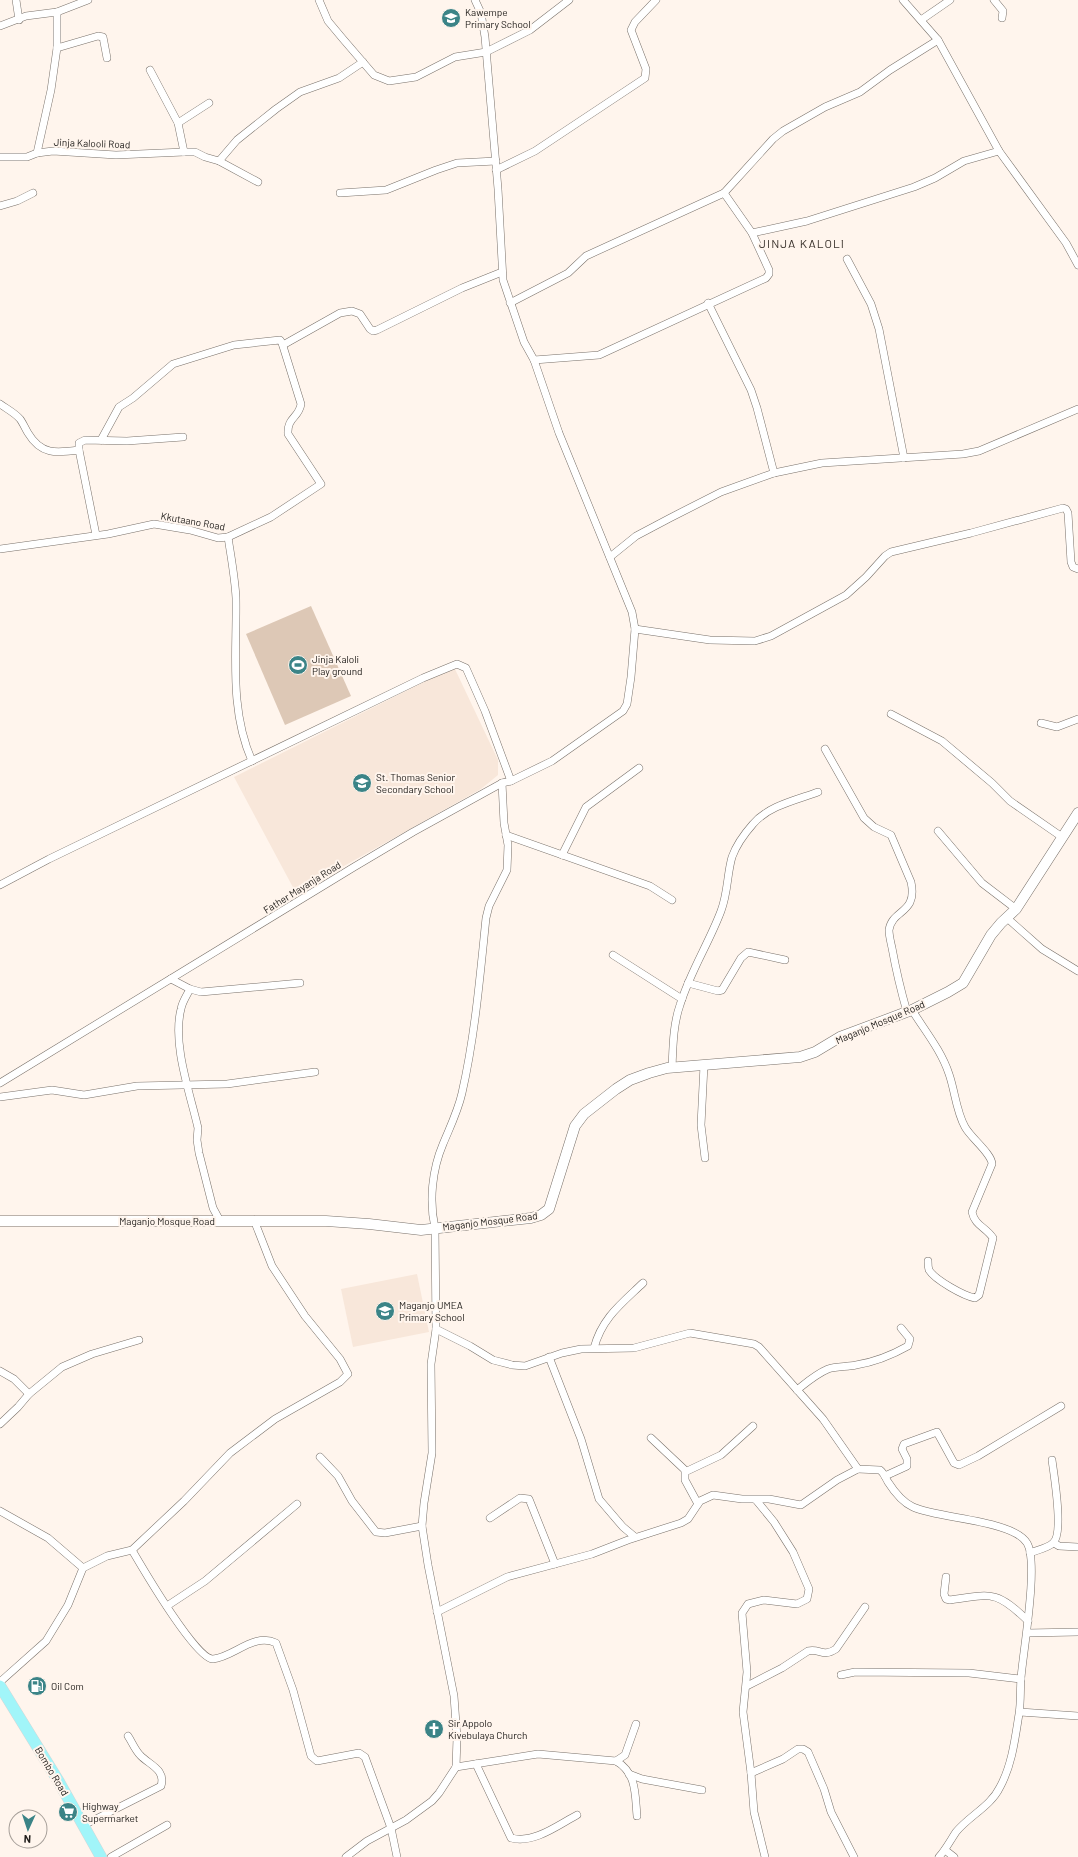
<svg xmlns="http://www.w3.org/2000/svg" width="1078" height="1857" font-family="Barlow,sans-serif">
	<style>
		.built { fill: #f8e7da }
		.green { fill: #ddc8b6 }
		.lines { fill: none; stroke-linecap: round; stroke-linejoin: round }
		.street-casing { stroke: #79716a; stroke-width: 8 }
		.secondary-casing { stroke: #79716a; stroke-width: 11 }
		.primary-casing { stroke: #d7d7d6; stroke-width: 12 }
		.street { stroke: #fff; stroke-width: 7 }
		.secondary { stroke: #fff; stroke-width: 10 }
		.primary { stroke: #a1f5f9; stroke-width: 11 }
		.labels { text-anchor: middle; dominant-baseline: central; stroke-width: 4; stroke-linejoin: round; paint-order: stroke }
		.poi-label { font-size: 10px; fill: #23201d; stroke: #fff5ed; text-anchor: start }
		.street-label { font-size: 10px; fill: #23201d; stroke: #fff5ed }
		.quarter-label { font-size: 12px; letter-spacing: 1px; fill: #3a322c; stroke: #fff5ed }
	</style>
	<rect width="100%" height="100%" fill="#fff5ed"/>
	<g class="built">
		<polygon points="454,667 498,760 498,775 481,789 296,893 234,777"/>
		<polygon points="417,1274 429,1332 353,1347 341,1289"/>
	</g>
	<polygon class="green" points="311,606 351,696 285,725 246,634"/>
	<g class="lines">
		<g class="street-casing">
			<g id="street">
				<polyline points="16,0 19,20"/>
				<polyline points="319,0 328,21 343,39 374,75 389,81 416,77 455,57 486,52 530,30 569,0"/>
				<polyline points="903,0 938,40 999,151 1066,243 1078,265"/>
				<polyline points="994,0 1003,11 1002,18"/>
				<polyline points="921,20 950,0"/>
				<polyline points="0,26 26,16 57,12 88,0"/>
				<polyline points="57,48 98,36 103,37 107,58"/>
				<polyline points="150,70 178,123"/>
				<polyline points="184,152 178,123 209,103"/>
				<polyline points="37,153 51,90 57,48 57,12"/>
				<polyline points="0,157 27,157 37,153 53,151 116,155 184,152 195,152 205,157 219,161 237,140 276,109 300,92 339,78 363,62"/>
				<polyline points="219,161 258,182"/>
				<polyline points="496,170 535,151 645,78 646,69 631,30 635,22 656,0"/>
				<polyline points="340,193 386,190 436,170 457,163 496,161"/>
				<polyline points="724,193 773,139 783,131 825,107 860,92 890,70 938,40"/>
				<polyline points="0,206 17,201 33,193"/>
				<polyline points="847,259 871,304 879,329 904,458"/>
				<polyline points="510,303 568,273 586,256 724,193 752,233 807,221 914,187 935,178 964,161 999,151"/>
				<polyline points="708,303 751,390 757,408 774,473"/>
				<polyline points="283,345 340,313 352,311 360,314 370,329 373,331 377,330 462,288 502,272"/>
				<polyline points="534,360 599,355 766,278 769,274 769,270 752,233"/>
				<path d="M 0,404 C 7,409 15,413 20,419 C 23,423 25,428 28,433 C 41,455 56,453 79,450 L 96,535"/>
				<polyline points="79,450 79,443 85,440 127,441 183,437"/>
				<path d="M 228,537 C 231,557 235,578 236,598 C 237,653 229,709 252,761"/>
				<path d="M 0,549 L 108,534 L 154,524 L 190,530 L 218,538 L 228,537 L 271,517 L 321,484 L 288,434 C 287,417 299,418 301,404 L 282,343 L 280,340 L 234,345 L 173,364 L 133,398 L 119,407 L 101,440"/>
				<polyline points="610,557 636,536 670,518 721,492 774,473 822,463 963,454 979,451 1078,409"/>
				<polyline points="635,629 710,640 755,641 771,636 846,595 866,577 885,556 891,552 971,533 1063,508 1066,509 1068,513 1071,562 1073,567 1078,569"/>
				<polyline points="891,714 942,741 992,783 1010,801 1062,837"/>
				<polyline points="1041,723 1057,727 1078,719"/>
				<path d="M 825,749 L 864,818 L 874,827 L 891,835 L 911,882 C 918,914 892,909 889,930 C 889,936 891,943 892,948 C 896,970 901,991 907,1012"/>
				<path d="M 502,783 L 504,823 L 508,845 L 507,870 L 489,906 L 486,918 C 480,976 475,1036 462,1093 C 458,1111 450,1127 443,1144 C 432,1170 429,1201 435,1228 L 436,1329 L 470,1346 L 493,1360 L 512,1365 L 525,1366 L 562,1353 L 581,1349 L 634,1348 L 690,1333 L 754,1344 L 759,1347 L 823,1419 L 858,1469 L 880,1470 C 884,1473 885,1477 888,1482 C 895,1493 902,1502 913,1507 C 940,1519 1013,1520 1027,1543 C 1039,1562 1023,1652 1021,1678 C 1020,1690 1021,1702 1019,1714 C 1015,1739 1012,1765 1000,1787 C 991,1806 969,1816 956,1832 C 950,1841 946,1849 939,1857"/>
				<polyline points="938,831 982,883 1016,909"/>
				<polyline points="506,835 650,886 672,900"/>
				<polyline points="562,855 586,807 639,768"/>
				<polyline points="0,885 49,859 423,678 457,664 466,668 485,711 511,781"/>
				<polyline points="1007,918 1042,949 1078,971"/>
				<polyline points="613,955 682,999"/>
				<polyline points="171,979 190,989 201,992 300,983"/>
				<polyline points="688,983 718,991 722,990 741,958 748,952 785,960"/>
				<path d="M 190,989 C 187,995 182,1002 181,1009 C 172,1044 190,1093 198,1128 L 197,1140 L 199,1153 L 213,1208 L 220,1221"/>
				<path d="M 912,1010 C 925,1031 941,1050 949,1074 C 955,1091 956,1111 965,1127 C 971,1138 992,1154 992,1164 L 972,1212 C 975,1226 986,1227 993,1238 L 979,1295 L 975,1298 C 964,1296 935,1280 929,1270 C 928,1267 928,1264 928,1261"/>
				<polyline points="704,1065 701,1125 705,1158"/>
				<path d="M 672,1068 C 673,1047 673,1025 680,1005 C 690,972 709,943 721,911 C 728,893 727,874 732,857 C 736,846 745,833 753,824 C 768,806 796,800 818,792"/>
				<polyline points="0,1083 354,867 413,832 502,783 511,781 552,761 623,711 627,704 631,677 635,629 632,612 559,433 534,360 524,342 503,280 498,189 485,37 481,13 475,0"/>
				<polyline points="0,1097 52,1090 84,1095 137,1086 227,1084 315,1072"/>
				<path d="M 594,1348 C 602,1318 621,1304 643,1283"/>
				<polyline points="549,1357 581,1439 599,1499 623,1527 635,1537"/>
				<polyline points="0,1371 14,1379 29,1394"/>
				<path d="M 797,1390 C 807,1382 816,1374 828,1369 C 837,1366 847,1367 856,1365 C 875,1362 892,1355 908,1346 L 910,1339 L 901,1328"/>
				<polyline points="0,1424 18,1407 29,1394 62,1367 92,1354 139,1340"/>
				<polyline points="651,1438 686,1471"/>
				<polyline points="320,1457 338,1476 352,1501 376,1532 385,1533 422,1526"/>
				<polyline points="885,1476 907,1466 907,1459 902,1449 904,1444 937,1432 954,1463 959,1465 978,1456 1061,1406"/>
				<polyline points="756,1500 774,1522 793,1552 809,1589 807,1599 797,1604 764,1600 748,1604 742,1613 747,1672 743,1712 751,1773 754,1812 765,1857"/>
				<polyline points="698,1504 685,1480 685,1472 721,1455 753,1426"/>
				<polyline points="0,1511 48,1538 83,1568"/>
				<polyline points="490,1518 520,1498 529,1499 555,1564"/>
				<polyline points="1054,1543 1059,1546 1078,1547"/>
				<path d="M 132,1550 C 142,1567 196,1660 213,1659 C 234,1657 254,1632 276,1643 L 293,1690 L 311,1756 L 317,1761 L 359,1753 L 365,1757 L 391,1828 L 397,1857"/>
				<path d="M 1030,1553 C 1037,1550 1048,1548 1053,1543 C 1064,1534 1054,1475 1052,1460"/>
				<path d="M 946,1577 L 944,1594 L 946,1599 L 950,1600 C 992,1594 996,1590 1028,1621"/>
				<polyline points="167,1606 205,1581 297,1504"/>
				<polyline points="437,1612 507,1577 592,1554 628,1540 681,1523 688,1519 700,1501 713,1495 742,1499 769,1499 801,1505 837,1480 858,1469"/>
				<polyline points="1027,1633 1078,1632"/>
				<polyline points="841,1675 855,1672 969,1673 1021,1679"/>
				<polyline points="0,1682 46,1641 68,1605 83,1568 107,1556 132,1550 184,1501 230,1453 275,1419 340,1382 348,1374 340,1359 305,1316 272,1266 254,1220"/>
				<path d="M 747,1686 L 782,1668 L 808,1651 C 820,1648 822,1658 836,1649 L 865,1607"/>
				<polyline points="1020,1712 1078,1716"/>
				<polyline points="616,1761 625,1755 636,1724"/>
				<path d="M 476,1764 L 511,1838 C 534,1844 558,1825 577,1815"/>
				<path d="M 456,1767 L 538,1754 L 616,1761 C 637,1773 635,1795 637,1816"/>
				<polyline points="751,1773 783,1759 798,1749 803,1749 808,1752 824,1789 831,1812 854,1857"/>
				<polyline points="629,1774 642,1779 702,1790"/>
				<path d="M 84,1825 L 161,1786 C 166,1769 149,1765 140,1755 C 135,1750 132,1742 128,1736"/>
				<polyline points="945,1850 954,1857"/>
				<polyline points="111,1857 167,1825"/>
				<polyline points="346,1857 367,1841 406,1820 432,1801 439,1793 456,1767 457,1738 454,1696 428,1565 422,1526 424,1503 432,1453 431,1364 436,1329"/>
			</g>
		</g>
		<g class="secondary-casing">
			<polyline id="secondary" points="0,1221 326,1221 369,1224 421,1230 531,1218 541,1215 549,1209 575,1126 584,1114 616,1089 630,1080 649,1073 667,1068 800,1057 815,1052 840,1037 912,1010 948,992 963,983 991,935 1001,923 1016,909 1078,813"/>
		</g>
		<g class="primary-casing">
			<polyline id="primary" points="0,1686 59,1782 101,1857"/>
		</g>
		<use href="#street" class="street"/>
		<use href="#secondary" class="secondary"/>
		<use href="#primary" class="primary"/>
	</g>
	<defs>
		<g id="school-disc" transform="scale(1)"><circle r="9.5" fill="#3b8487" stroke="#fff5ed"/><path d="M0-5L7-2L0 1L-7-2ZM-4 1L0 2.5L4 1V4Q0 6-4 4Z" fill="#fff"/></g>
		<g id="stadium-disc" transform="scale(1)"><circle r="9.5" fill="#3b8487" stroke="#fff5ed"/><path d="M0-5a6.5 5 0 1 0 0 10a6.5 5 0 1 0 0-10ZM-3.5-1.8h7v3.6h-7Z" fill="#fff"/></g>
		<g id="fuel-disc" transform="scale(1)"><circle r="9.5" fill="#3b8487" stroke="#fff5ed"/><path d="M-5.5-6h7V0h2V4h1.3V-2.5L3-4.5l.8-.8L6-3V5H2.5V1h-1V6h-7ZM-4.2-4.7v3.2H.2V-4.7Z" fill="#fff"/></g>
		<g id="church-disc" transform="scale(1)"><circle r="9.5" fill="#3b8487" stroke="#fff5ed"/><path d="M-1.2-6h2.4v3.5h3.3v2.4h-3.3V6h-2.4V-.1h-3.3v-2.4h3.3Z" fill="#fff"/></g>
		<g id="supermarket-disc" transform="scale(1)"><circle r="9.5" fill="#3b8487" stroke="#fff5ed"/><path d="M-6-5.5h2.5l.6 2H6L4.5 2H-2.5L-4.4-4H-6ZM-1.5 3.2a1.3 1.3 0 1 0 .1 0ZM3 3.2a1.3 1.3 0 1 0 .1 0Z" fill="#fff"/></g>
	</defs>
	<g fill-rule="evenodd">
		<use href="#school-disc" x="451" y="18"/>
		<use href="#stadium-disc" x="298" y="665"/>
		<use href="#school-disc" x="362" y="783"/>
		<use href="#school-disc" x="385" y="1311"/>
		<use href="#fuel-disc" x="37" y="1686"/>
		<use href="#church-disc" x="434" y="1729"/>
		<use href="#supermarket-disc" x="68" y="1812"/>
	</g>
	<g class="labels">
		<g class="poi-label">
			<text x="465" y="12">Kawempe<tspan x="465" dy="12">Primary School</tspan></text>
			<text x="312" y="659">Jinja Kaloli<tspan x="312" dy="12">Play ground</tspan></text>
			<text x="376" y="777">St. Thomas Senior<tspan x="376" dy="12">Secondary School</tspan></text>
			<text x="399" y="1305">Maganjo UMEA<tspan x="399" dy="12">Primary School</tspan></text>
			<text x="51" y="1686">Oil Com</text>
			<text x="448" y="1723">Sir Appolo<tspan x="448" dy="12">Kivebulaya Church</tspan></text>
			<text x="82" y="1806">Highway<tspan x="82" dy="12">Supermarket</tspan></text>
		</g>
		<g class="street-label">
			<text transform="translate(92 143) rotate(2)">Jinja Kalooli Road</text>
			<text transform="translate(193 521) rotate(10)">Kkutaano Road</text>
			<text transform="translate(302 887) rotate(-32)">Father Mayanja Road</text>
			<text transform="translate(880 1022) rotate(-23)">Maganjo Mosque Road</text>
			<text x="167" y="1221">Maganjo Mosque Road</text>
			<text transform="translate(490 1221) rotate(-7)">Maganjo Mosque Road</text>
			<text transform="translate(52 1771) rotate(59)">Bombo Road</text>
		</g>
		<g class="quarter-label">
			<text x="802" y="243">JINJA KALOLI</text>
		</g>
	</g>
	<g transform="translate(28 1829) rotate(183)"><circle r="19" fill="#fff5ed" stroke="#a7a09a"/>
	<path d="M0-3L7 15L0 10L-7 15Z" fill="#3b8487"/>
	<text y="-6" font-size="11" font-weight="bold" text-anchor="middle" fill="#23201d">N</text>
	</g>
</svg>
